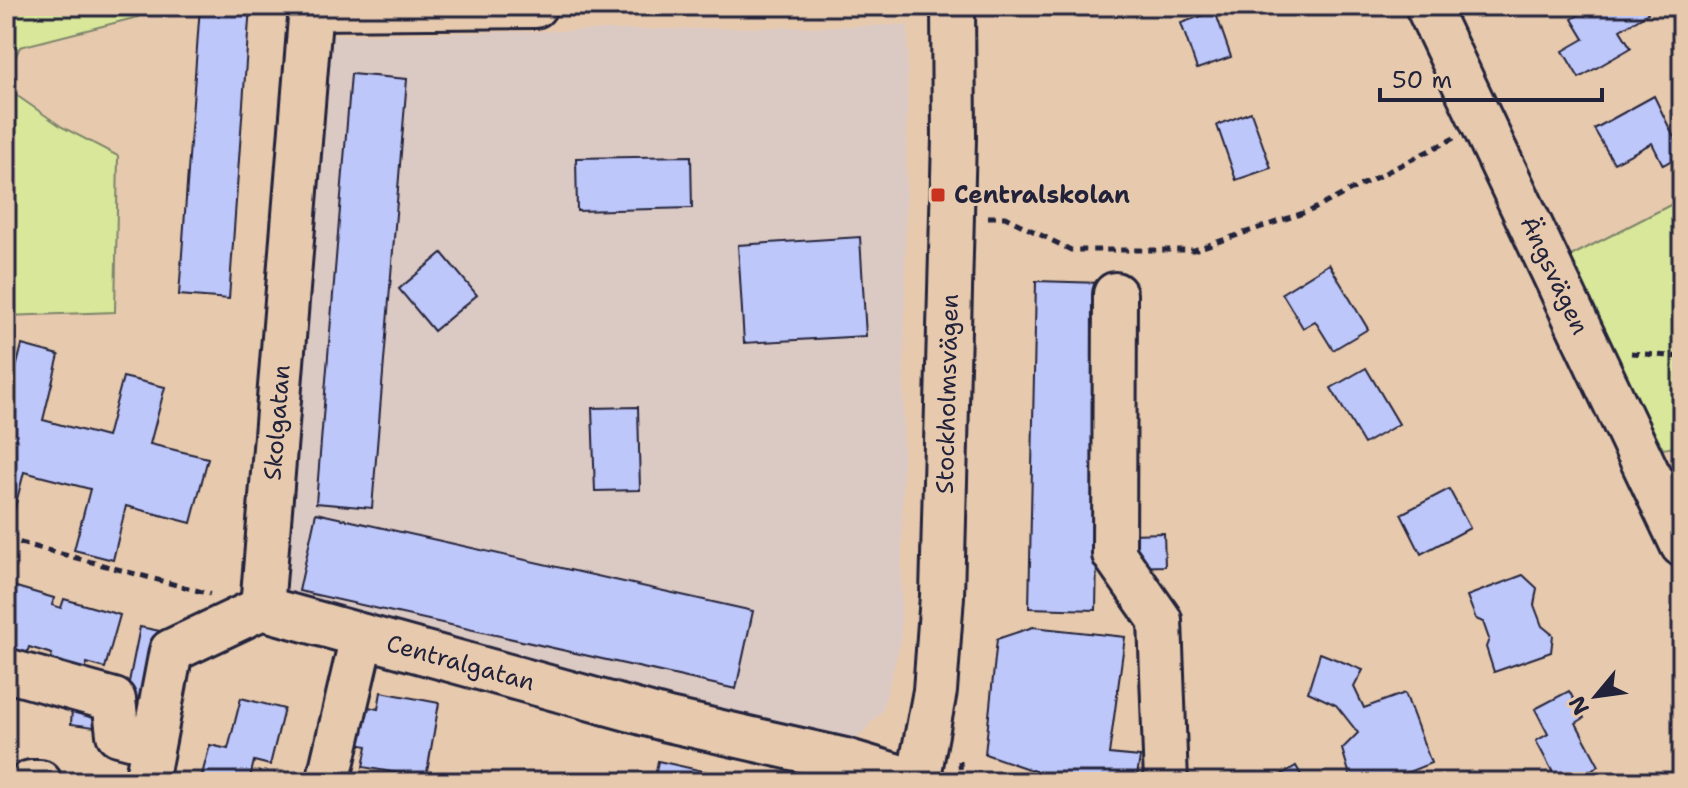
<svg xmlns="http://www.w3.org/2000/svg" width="1688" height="788" font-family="'Shantell Sans',sans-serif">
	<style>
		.built { fill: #dbc9c4 }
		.green { fill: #d8e79a; stroke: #7d846a; stroke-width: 2 }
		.building { fill: #bec7f9; stroke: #22223b; stroke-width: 2 }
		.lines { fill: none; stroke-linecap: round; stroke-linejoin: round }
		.minor-casing { stroke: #22223b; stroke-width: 48 }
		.path { stroke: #22223b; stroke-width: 5; stroke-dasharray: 8 6; stroke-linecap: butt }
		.minor { stroke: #e7caae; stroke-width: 42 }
		.poi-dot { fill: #c8321e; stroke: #e7caae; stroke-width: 3 }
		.labels { text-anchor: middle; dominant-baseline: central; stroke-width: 6; stroke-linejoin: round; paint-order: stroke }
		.poi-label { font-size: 24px; font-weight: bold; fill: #22223b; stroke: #e7caae; text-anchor: start }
		.street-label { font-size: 24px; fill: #22223b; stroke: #e7caae }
	</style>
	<rect width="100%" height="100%" fill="#e7caae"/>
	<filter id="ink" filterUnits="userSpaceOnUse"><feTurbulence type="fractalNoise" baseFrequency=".0125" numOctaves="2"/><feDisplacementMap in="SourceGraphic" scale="16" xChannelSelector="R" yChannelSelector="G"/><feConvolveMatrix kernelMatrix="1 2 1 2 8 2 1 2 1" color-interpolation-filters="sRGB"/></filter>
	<g filter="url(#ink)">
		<polygon class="built" points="908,25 901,640 882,711 852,744 287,597 328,35"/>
		<g class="green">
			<polygon points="6,6 137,6 138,17 20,47 6,76"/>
			<polygon points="6,88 62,127 118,156 115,312 6,316"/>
			<polygon points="1682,199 1682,446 1663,449 1563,260"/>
		</g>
		<g class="building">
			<polygon points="200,6 250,6 229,299 179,295"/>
			<polygon points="1594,6 1644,6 1648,13 1620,30 1631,48 1579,78 1563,51 1584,39 1572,19"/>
			<polygon points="1215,11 1231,57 1197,69 1181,23"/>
			<polygon points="351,74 407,79 372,508 316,503"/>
			<polygon points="1654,96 1682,154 1663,165 1652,143 1614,163 1594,129"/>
			<polygon points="1251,112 1271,168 1236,180 1217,125"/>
			<polygon points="691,156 692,208 577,211 576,158"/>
			<polygon points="860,237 866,336 744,343 738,245"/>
			<polygon points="442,253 477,295 434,331 399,289"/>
			<polygon points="1329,264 1368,329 1333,350 1315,321 1303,328 1282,293"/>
			<polygon points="1036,281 1102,283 1096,610 1029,608"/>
			<polygon points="22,345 59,355 43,420 107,437 123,377 165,387 150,444 208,458 191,523 126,506 113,560 74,550 90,489 24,472 10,527 6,526 6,407"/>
			<polygon points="1366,368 1399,424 1364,444 1331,388"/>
			<polygon points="638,407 640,490 595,491 592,408"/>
			<polygon points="1449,489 1470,528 1421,554 1401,514"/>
			<polygon points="316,513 753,611 736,689 299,591"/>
			<polygon points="1164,533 1165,566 1132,567 1131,534"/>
			<polygon points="1523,575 1537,588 1534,605 1542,626 1553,635 1551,652 1494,672 1486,647 1489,639 1483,622 1476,619 1467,596"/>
			<polygon points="6,584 54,598 52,605 61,608 64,599 120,615 105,668 87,663 83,678 48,668 52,654 29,647 24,663 6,657"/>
			<polygon points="140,627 170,633 151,722 122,717"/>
			<polygon points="1033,627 1125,637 1109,754 1140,757 1136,782 1066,782 985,754 997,639"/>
			<polygon points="1320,653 1363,670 1354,687 1364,708 1405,693 1431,763 1384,782 1352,782 1342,749 1358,733 1336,705 1308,692"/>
			<polygon points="1569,691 1584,718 1576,723 1599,766 1569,782 1558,782 1536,741 1548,734 1535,709"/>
			<polygon points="381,692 439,703 426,778 363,767 367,746 352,743 359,705 378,709"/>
			<polygon points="241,698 284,709 270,765 254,761 249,782 200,782 210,745 228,749"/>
			<polygon points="72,709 96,711 94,727 71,724"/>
			<polygon points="658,761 752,782 654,782"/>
			<polygon points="1296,766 1305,782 1269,782"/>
		</g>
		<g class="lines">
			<g class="minor-casing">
				<g id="minor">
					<path id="s1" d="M 1427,6 L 1682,545"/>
					<polyline points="311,8 535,6"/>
					<polyline points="1115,294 1114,554 1160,620 1166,782"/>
					<path id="s2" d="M 262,608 L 668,720 L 845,760 L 918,782"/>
					<path id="s3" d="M 262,608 L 311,6"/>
					<polyline points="6,670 114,700 118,734 153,743"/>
					<polyline points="31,782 40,782"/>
					<polyline points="146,782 171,651 262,608"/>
					<polyline points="328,782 362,636"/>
					<path id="s4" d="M 918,782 L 935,691 L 942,596 L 954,138 L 953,6"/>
				</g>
			</g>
			<g class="path">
				<polyline points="988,217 1005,217 1071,250 1194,250 1312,210 1454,138"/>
				<polyline points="1631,353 1682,357"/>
				<polyline points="6,539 210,594"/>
				<polyline points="960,761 961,782"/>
			</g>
			<use href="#minor" class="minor"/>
		</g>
	</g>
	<rect class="poi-dot" x="930" y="187" width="16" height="16" rx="4"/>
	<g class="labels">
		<g class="poi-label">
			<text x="954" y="195">Centralskolan</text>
		</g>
		<g class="street-label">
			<text stroke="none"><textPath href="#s1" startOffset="298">Ängsvägen</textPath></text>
			<text stroke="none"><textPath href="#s4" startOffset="390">Stockholmsvägen</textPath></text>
			<text stroke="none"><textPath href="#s3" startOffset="186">Skolgatan</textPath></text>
			<text stroke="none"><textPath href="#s2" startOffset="206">Centralgatan</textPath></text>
		</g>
	</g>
	<rect width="1688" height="788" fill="none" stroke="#e7caae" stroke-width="32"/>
	<rect x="16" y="16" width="1656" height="756" fill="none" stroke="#22223b" stroke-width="3" filter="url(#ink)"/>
	<g transform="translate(1596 696) rotate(241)" stroke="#e7caae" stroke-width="6" paint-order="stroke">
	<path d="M0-6L14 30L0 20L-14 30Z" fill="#22223b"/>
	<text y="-12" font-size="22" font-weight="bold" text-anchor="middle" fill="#22223b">N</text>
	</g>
	<path d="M1380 88v12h222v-12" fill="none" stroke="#22223b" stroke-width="4"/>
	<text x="1392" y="88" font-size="24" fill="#22223b" stroke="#e7caae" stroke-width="6" paint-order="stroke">50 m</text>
</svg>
